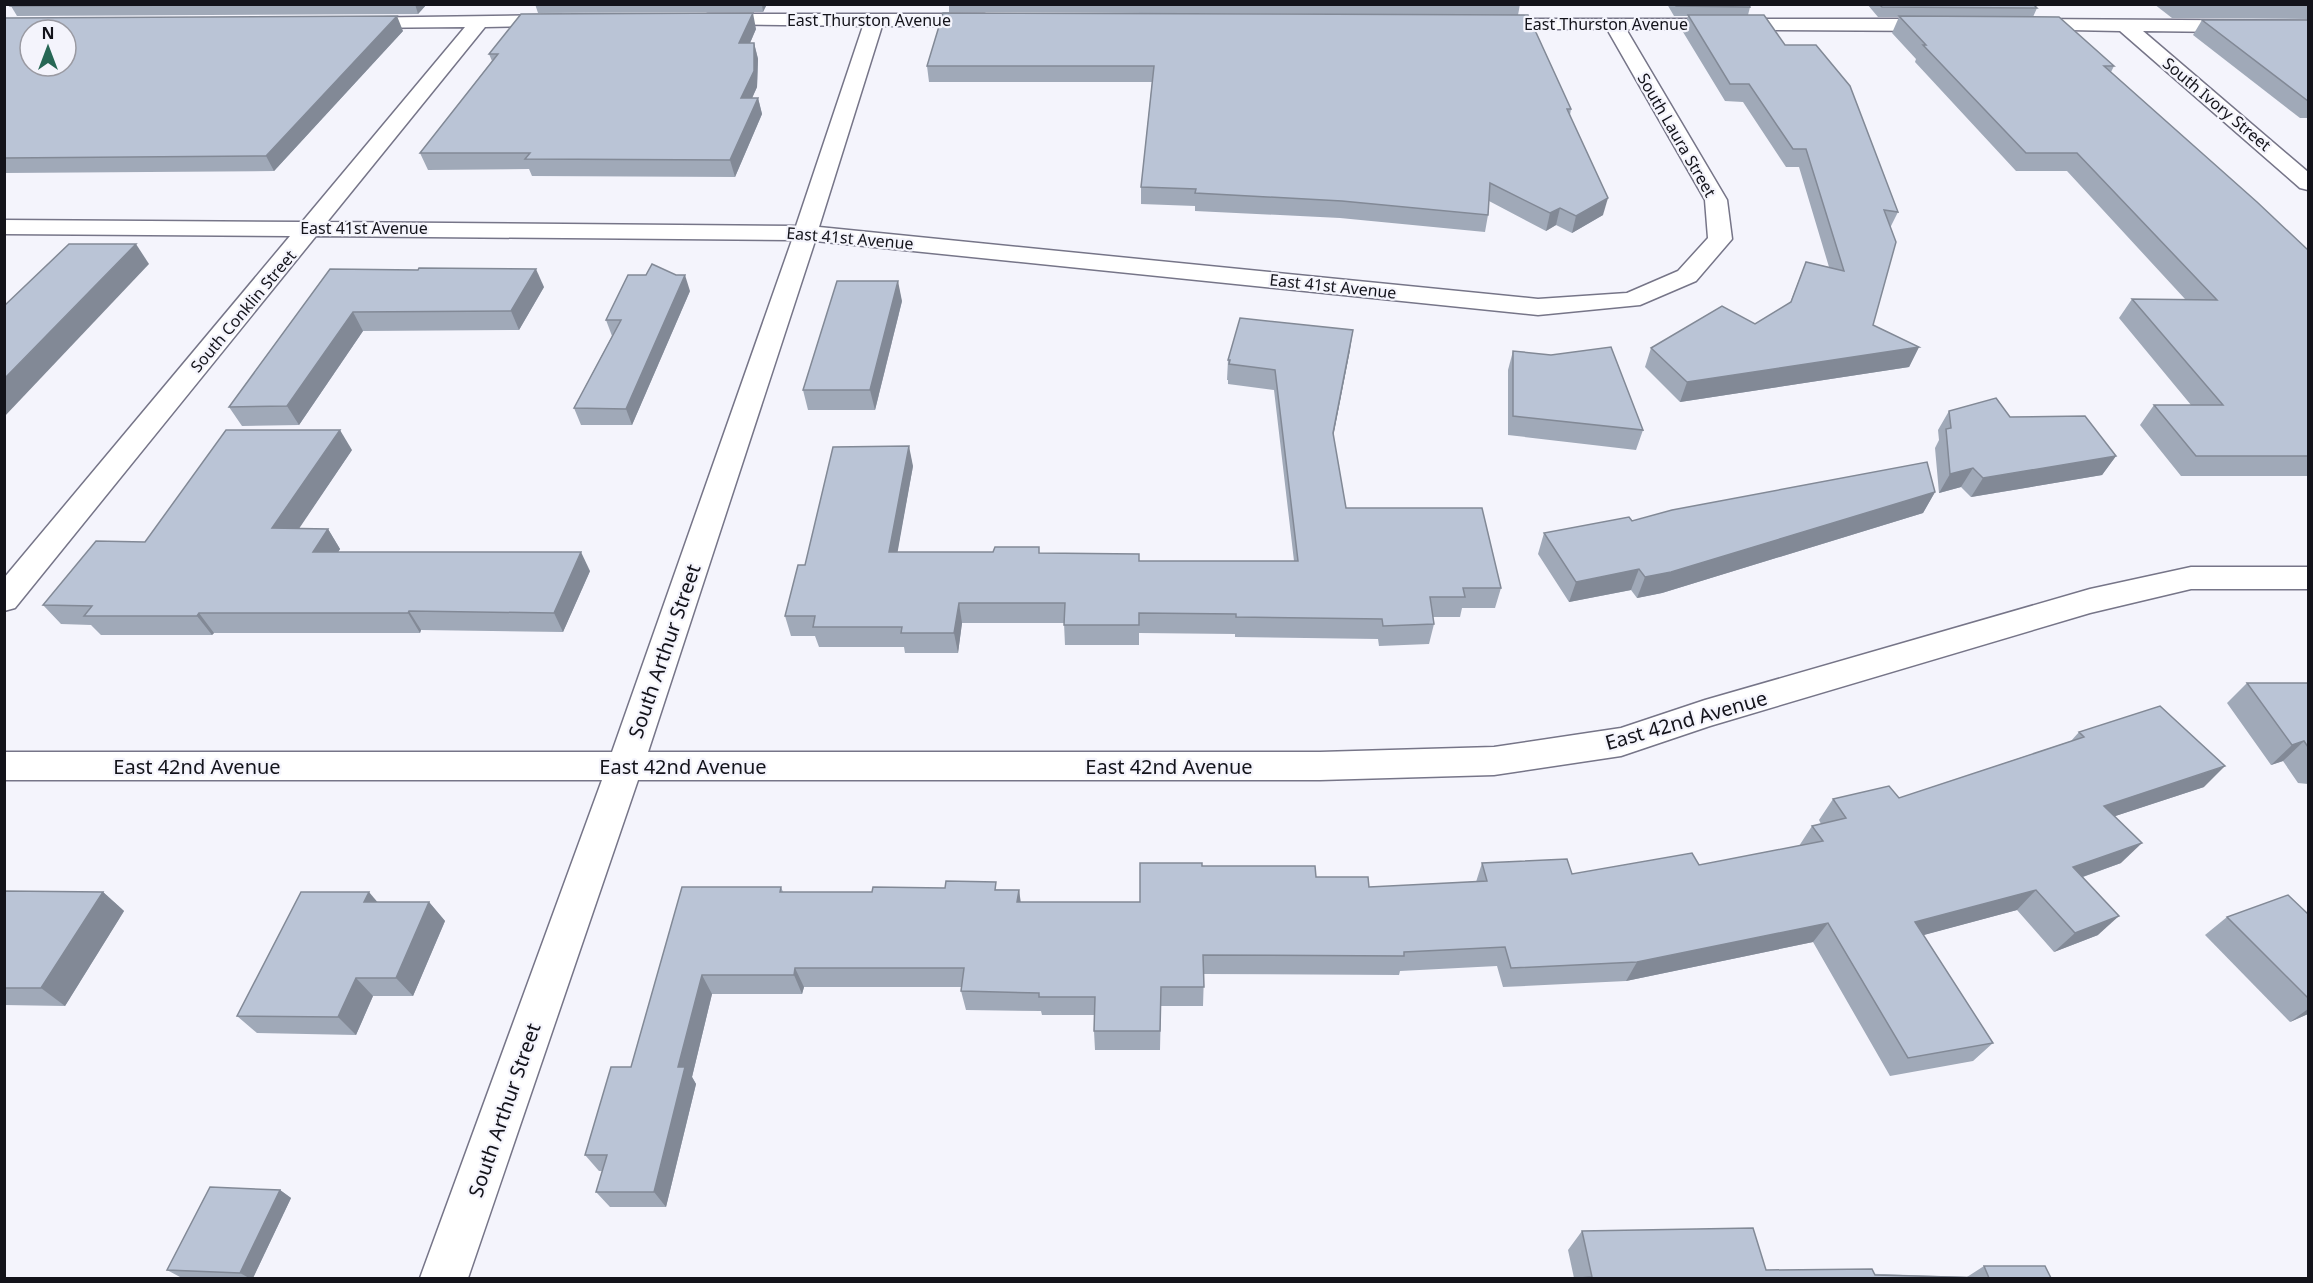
<svg xmlns="http://www.w3.org/2000/svg" width="2313" height="1283" font-family="'Noto Sans',sans-serif">
	<style>
		.lines { fill: none; stroke-linecap: round; stroke-linejoin: round }
		.street-casing { stroke: #767588; stroke-width: 3 }
		.street { fill: #fff; fill-rule: evenodd }
		.wall { fill: #a0a9b8 }
		.shaded-wall { fill: #828996 }
		.building { fill: #bac4d6; stroke: #828996; stroke-width: 1.5; fill-rule: evenodd }
		.labels { text-anchor: middle; dominant-baseline: central; stroke-width: 4.5; stroke-linejoin: round; paint-order: stroke }
		.far-street-label { font-size: 16px; fill: #13131a; stroke: #f4f4fc }
		.street-label { font-size: 20px; fill: #13131a; stroke: #f4f4fc }
	</style>
	<rect width="100%" height="100%" fill="#f4f4fc"/>
	<g class="lines">
		<g class="street-casing">
			<g id="street">
				<polygon points="708,14 984,14 991,16 993,20 991,24 984,26 882,26 819,227 1538,299 1627,293 1678,271 1708,238 1705,200 1607,29 1488,29 1481,27 1479,23 1481,19 1941,19 1948,21 1950,25 1948,29 1941,31 1626,29 1727,200 1732,239 1696,281 1640,305 1538,315 815,241 648,752 1320,752 1494,747 1621,728 1705,700 2090,589 2191,567 2308,567 2308,589 2191,589 2090,613 1710,726 1621,756 1494,775 1320,780 638,780 468,1278 420,1278 602,780 4,780 4,752 612,752 792,240 316,236 15,608 4,611 4,578 290,236 4,234 4,220 302,222 465,27 354,28 347,26 345,22 347,18 561,15 568,17 570,21 568,25 485,27 327,222 796,226 863,26 701,24 699,20 701,16"/>
				<polygon points="2025,19 2308,21 2308,33 2143,31 2308,172 2308,190 2300,188 2120,31 2018,29 2016,25 2018,21"/>
			</g>
		</g>
		<use href="#street" class="street"/>
	</g>
	<g class="wall">
		<polygon points="427,4 418,14 17,16 11,6"/>
		<polygon points="535,4 767,4 763,12 538,13"/>
		<polygon points="949,4 1520,4 1518,15 949,12"/>
		<polygon points="1667,4 1749,4 1750,7 1748,15 1898,212 1890,228 1873,325 1919,347 1909,367 1680,402 1645,367 1651,348 1755,324 1790,303 1806,262 1829,267 1799,167 1786,167 1743,102 1725,101 1683,32 1688,16 1674,16"/>
		<polygon points="1867,4 2033,4 2037,8 2033,17 2114,66 2111,72 2308,250 2308,476 2181,476 2140,425 2154,405 2191,405 2119,318 2132,299 2185,299 2067,171 2016,171 1915,62 1916,59 1892,33 1899,17 1878,17"/>
		<polygon points="2154,4 2308,4 2308,19 2172,18"/>
		<polygon points="943,13 1571,109 1570,115 1603,215 1572,233 1556,225 1546,231 1489,201 1488,215 1485,232 1340,218 1195,211 1195,206 1141,204 1141,187 1152,82 929,82 927,66"/>
		<polygon points="4,18 403,31 274,171 4,173"/>
		<polygon points="2202,20 2308,20 2308,118 2300,118 2193,35"/>
		<polygon points="756,29 750,43 754,43 758,59 757,87 752,98 758,98 762,114 735,177 532,176 529,169 428,170 420,153 492,61 489,54"/>
		<polygon points="330,269 544,287 519,330 363,331 299,425 242,426 229,407"/>
		<polygon points="690,291 632,425 581,425 574,408 612,336 606,320"/>
		<polygon points="902,301 875,410 808,410 803,390"/>
		<polygon points="1350,350 1333,436 1346,508 1501,588 1495,608 1462,608 1460,617 1433,617 1434,624 1429,644 1379,646 1378,639 1235,637 1235,634 1139,633 1139,645 1065,645 1064,623 962,623 958,653 905,653 904,647 819,647 815,636 791,636 785,616 805,565 913,466 897,552 1040,553 1139,561 1294,561 1274,390 1228,384 1228,380 1227,380 1228,360"/>
		<polygon points="1513,351 1643,430 1636,450 1508,435 1508,370"/>
		<polygon points="1949,411 2010,417 2116,456 2102,475 1971,497 1961,487 1939,493 1935,448 1939,440 1938,430"/>
		<polygon points="352,450 298,529 328,529 340,549 338,552 590,571 563,632 421,630 420,633 214,633 212,635 101,635 91,625 61,624 43,605 145,542"/>
		<polygon points="1935,492 1923,513 1662,593 1637,598 1631,590 1569,602 1538,554 1544,533 1632,521"/>
		<polygon points="2247,683 2308,683 2308,784 2298,783 2283,761 2271,765 2227,703"/>
		<polygon points="2079,732 2204,787 2115,816 2121,863 2083,877 2098,935 2054,952 2017,910 1923,935 1993,1043 1973,1061 1890,1076 1813,942 1626,981 1503,987 1497,966 1400,971 1399,975 1204,974 1203,1006 1161,1006 1160,1050 1095,1050 1094,1031 1094,1015 1042,1015 1041,1011 966,1010 961,991 962,987 804,987 802,994 712,994 692,1077 696,1084 666,1207 610,1207 596,1192 602,1171 599,1171 585,1155 631,1067 682,887 781,887 783,892 872,892 945,888 1019,890 1020,902 1140,902 1202,866 1316,877 1369,887 1476,882 1482,863 1572,874 1699,865 1799,846 1812,826 1821,824 1819,820 1833,799 1899,798 2071,741"/>
		<polygon points="4,891 103,892 124,911 65,1006 4,1005"/>
		<polygon points="378,902 429,902 445,921 413,996 373,996 356,1035 257,1033 237,1016"/>
		<polygon points="2308,914 2308,1014 2290,1022 2205,935 2227,917"/>
		<polygon points="280,1190 291,1198 253,1278 180,1277 167,1270"/>
		<polygon points="1582,1231 1766,1270 1967,1277 1984,1266 2051,1278 2113,1278 1574,1278 1568,1250"/>
	</g>
	<g class="shaded-wall">
		<polygon points="415,4 427,4 418,14"/>
		<polygon points="762,4 767,4 763,12"/>
		<polygon points="753,13 756,29 743,59 739,43"/>
		<polygon points="397,16 403,31 274,171 266,156"/>
		<polygon points="754,43 758,59 757,87 745,114 741,98"/>
		<polygon points="758,98 762,114 735,177 730,160"/>
		<polygon points="1608,198 1603,215 1572,233 1576,216"/>
		<polygon points="1560,208 1556,225 1546,231 1550,213"/>
		<polygon points="136,244 149,264 4,417 4,379"/>
		<polygon points="536,269 544,287 519,330 511,311"/>
		<polygon points="685,275 690,291 632,425 626,409"/>
		<polygon points="898,281 902,301 875,410 870,390"/>
		<polygon points="353,312 363,331 299,425 287,406"/>
		<polygon points="1353,330 1350,350 1330,453 1333,433"/>
		<polygon points="1919,347 1909,367 1680,402 1687,382"/>
		<polygon points="340,430 352,450 286,548 272,528"/>
		<polygon points="909,446 913,466 894,572 889,552"/>
		<polygon points="2116,456 2102,475 1971,497 1983,478"/>
		<polygon points="1973,468 1961,487 1939,493 1950,474"/>
		<polygon points="1935,492 1923,513 1662,593 1637,598 1645,577"/>
		<polygon points="328,529 340,549 326,572 313,552"/>
		<polygon points="581,552 590,571 563,632 554,613"/>
		<polygon points="1639,569 1631,590 1569,602 1576,582"/>
		<polygon points="959,603 962,623 958,653 954,633"/>
		<polygon points="409,611 421,630 420,633 408,613"/>
		<polygon points="199,613 214,633 212,635 197,616"/>
		<polygon points="2304,741 2283,761 2271,765 2292,745"/>
		<polygon points="2225,766 2204,787 2085,826 2104,806"/>
		<polygon points="2142,843 2121,863 2054,887 2073,867"/>
		<polygon points="1019,890 1022,910 1017,902"/>
		<polygon points="2036,890 2017,910 1898,942 1915,922"/>
		<polygon points="103,892 124,911 65,1006 41,988"/>
		<polygon points="369,892 385,911 364,902"/>
		<polygon points="429,902 445,921 413,996 396,978"/>
		<polygon points="2119,916 2098,935 2054,952 2075,933"/>
		<polygon points="1828,923 1813,942 1626,981 1637,962"/>
		<polygon points="795,968 804,987 802,994 794,975"/>
		<polygon points="702,975 712,994 692,1077 696,1084 666,1207 654,1192 678,1067"/>
		<polygon points="356,978 373,996 356,1035 338,1017"/>
		<polygon points="2308,1009 2308,1014 2290,1022"/>
		<polygon points="280,1190 291,1198 253,1278 249,1278 240,1273"/>
	</g>
	<g class="building">
		<polygon points="14,4 415,4 11,6"/>
		<polygon points="1675,4 1749,4 1750,7 1676,6"/>
		<polygon points="1879,4 2033,4 2037,8 1882,7"/>
		<polygon points="753,13 739,43 754,43 754,71 741,98 758,98 730,160 525,159 530,153 420,153 498,54 489,54 521,14"/>
		<polygon points="943,13 1528,15 1571,109 1567,109 1608,198 1576,216 1560,208 1550,213 1490,183 1488,215 1342,201 1195,193 1196,189 1141,187 1154,66 927,66"/>
		<polygon points="1688,15 1764,15 1785,45 1816,45 1850,86 1898,212 1884,210 1896,242 1873,325 1919,347 1687,382 1651,348 1722,306 1755,324 1791,302 1806,262 1844,271 1806,149 1793,149 1749,84 1730,84"/>
		<path d="M 397,16 L 266,156 L 4,158 L 4,18 ZM 30,30 L 66,30 L 66,66 L 30,66 Z"/>
		<polygon points="1899,16 2059,17 2114,66 2104,66 2257,202 2308,250 2308,456 2196,456 2154,405 2223,405 2132,299 2217,300 2077,153 2026,153 1923,45 1926,45"/>
		<polygon points="2202,20 2308,20 2308,101"/>
		<polygon points="69,244 136,244 4,379 4,306"/>
		<polygon points="652,264 676,275 685,275 626,409 574,408 621,320 606,320 628,275 646,275"/>
		<polygon points="419,268 536,269 511,311 353,312 287,406 229,407 330,269 418,270"/>
		<polygon points="837,281 898,281 870,390 803,390"/>
		<polygon points="1240,318 1353,330 1333,433 1346,508 1482,508 1501,588 1463,588 1465,597 1430,597 1434,624 1383,626 1382,619 1236,617 1236,614 1139,613 1139,625 1064,625 1065,603 959,603 954,633 901,633 902,627 813,627 815,616 785,616 798,565 805,565 833,447 909,446 889,552 993,552 995,547 1039,547 1039,553 1139,554 1139,561 1298,561 1275,370 1229,364 1230,360 1228,360"/>
		<polygon points="1611,347 1643,430 1513,416 1513,351 1551,355"/>
		<polygon points="1996,398 2010,417 2085,416 2116,456 1983,478 1973,468 1950,474 1946,429 1951,428 1949,411"/>
		<polygon points="226,430 340,430 272,528 328,529 313,552 581,552 554,613 409,611 408,613 199,613 197,616 84,616 92,606 43,605 96,541 145,542"/>
		<polygon points="1927,462 1935,492 1671,572 1645,577 1639,569 1576,582 1544,533 1629,517 1632,521 1672,510"/>
		<polygon points="2247,683 2308,683 2308,747 2304,741 2292,745"/>
		<polygon points="2160,706 2225,766 2104,806 2142,843 2073,867 2119,916 2075,933 2036,890 1915,922 1993,1043 1908,1058 1828,923 1637,962 1511,968 1505,947 1404,952 1404,956 1203,955 1204,987 1161,987 1160,1031 1094,1031 1095,997 1039,997 1039,993 961,991 964,968 795,968 794,975 702,975 678,1067 685,1067 654,1192 596,1192 607,1155 585,1155 611,1067 631,1067 682,887 781,887 780,892 872,892 873,887 945,888 946,881 996,882 995,890 1019,890 1017,902 1140,902 1140,863 1202,863 1202,866 1315,866 1316,877 1368,877 1369,887 1487,881 1482,863 1567,859 1572,874 1692,853 1699,865 1823,841 1812,826 1846,818 1833,799 1889,786 1899,798 2084,737 2079,732"/>
		<polygon points="4,891 103,892 41,988 4,988"/>
		<polygon points="301,892 369,892 364,902 429,902 396,978 356,978 338,1017 237,1016"/>
		<polygon points="2288,895 2308,914 2308,998 2227,917"/>
		<polygon points="210,1187 280,1190 240,1273 167,1270"/>
		<polygon points="1753,1228 1766,1270 1872,1269 1875,1275 1989,1278 1984,1266 2045,1266 2051,1278 2113,1278 1580,1278 1592,1277 1582,1231"/>
	</g>
	<g class="labels">
		<g class="far-street-label">
			<text x="869" y="20">East Thurston Avenue</text>
			<text x="1606" y="24">East Thurston Avenue</text>
			<text transform="translate(2217 104) rotate(40)">South Ivory Street</text>
			<text transform="translate(1677 135) rotate(60)">South Laura Street</text>
			<text x="364" y="228">East 41st Avenue</text>
			<text transform="translate(850 238) rotate(5)">East 41st Avenue</text>
			<text transform="translate(1333 286) rotate(6)">East 41st Avenue</text>
			<text transform="translate(243 311) rotate(-50)">South Conklin Street</text>
		</g>
		<g class="street-label">
			<text transform="translate(664 651) rotate(-71)">South Arthur Street</text>
			<text transform="translate(1686 720) rotate(-16)">East 42nd Avenue</text>
			<text x="197" y="766">East 42nd Avenue</text>
			<text x="683" y="766">East 42nd Avenue</text>
			<text x="1169" y="766">East 42nd Avenue</text>
			<text transform="translate(504 1110) rotate(-71)">South Arthur Street</text>
		</g>
	</g>
	<rect width="2313" height="1283" fill="none" stroke="#13131a" stroke-width="12"/>
	<g transform="translate(48 48)"><circle r="28" fill="#f4f4fc" stroke="#9a9aa2" stroke-width="1.5"/>
	<path d="M0-4.5L10 22L0 15L-10 22Z" fill="#276755"/>
	<text y="-9" font-size="16" font-weight="bold" text-anchor="middle" fill="#13131a">N</text>
	</g>
</svg>
